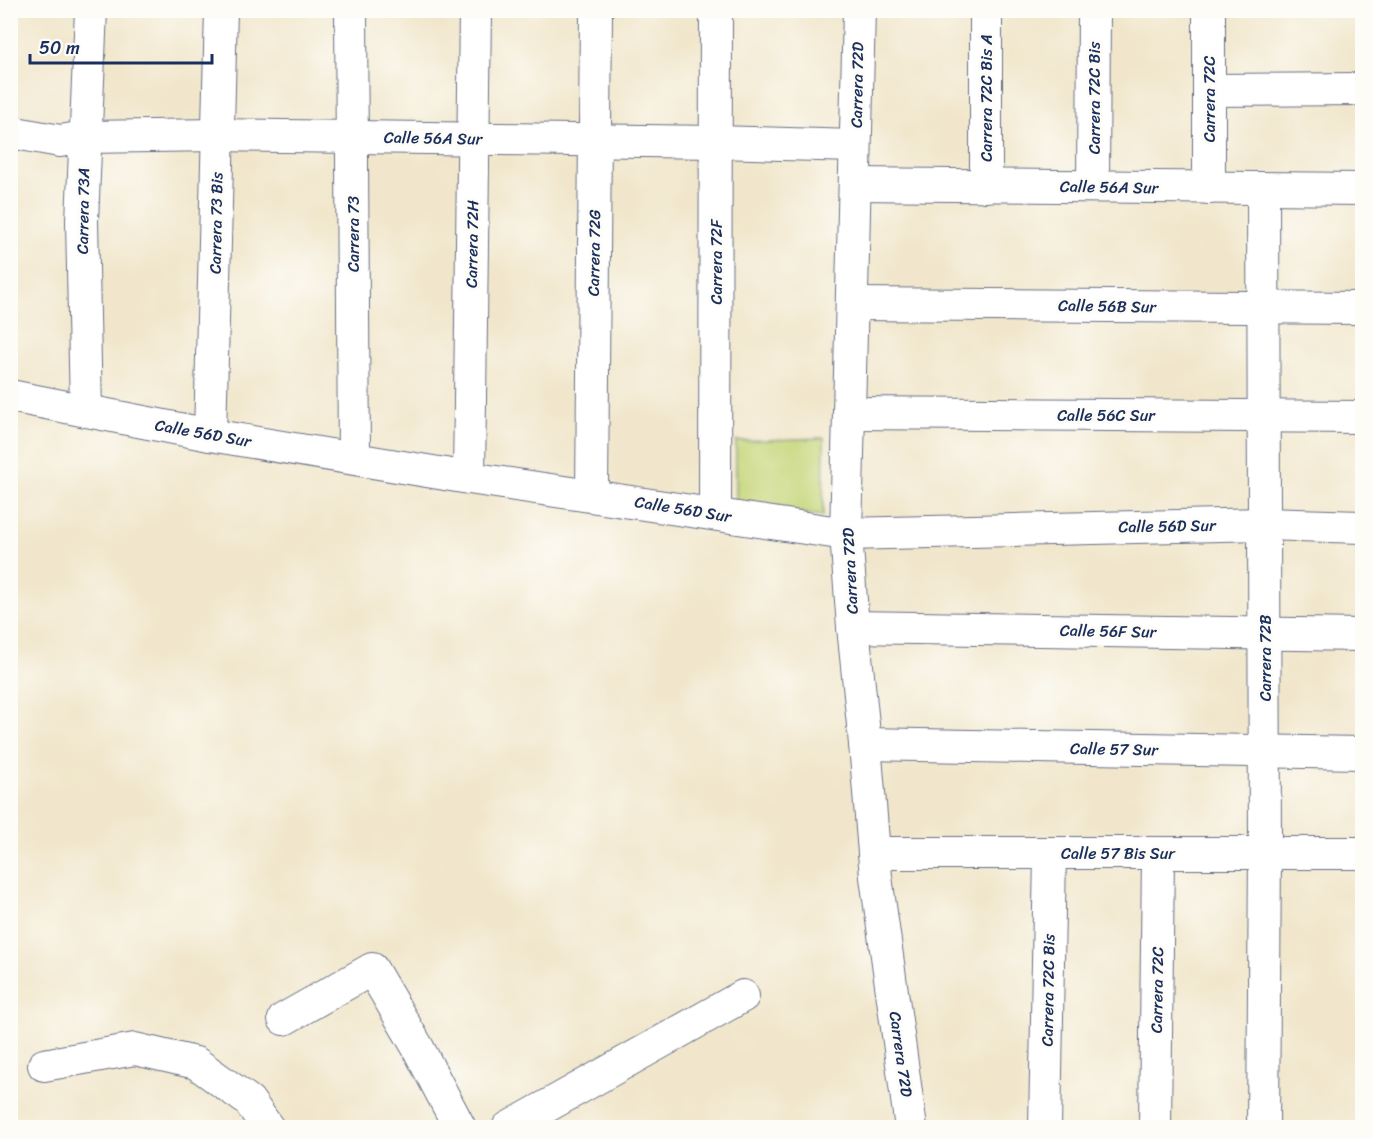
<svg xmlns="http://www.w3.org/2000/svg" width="1373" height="1138" font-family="Sriracha,sans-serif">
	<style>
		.green { fill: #c4d577; stroke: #70826a; stroke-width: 1.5 }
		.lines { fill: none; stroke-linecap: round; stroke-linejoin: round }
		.minor-casing { stroke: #666f84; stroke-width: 34 }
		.minor { stroke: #fff; stroke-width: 32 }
		.labels { text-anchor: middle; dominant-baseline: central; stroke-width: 6; stroke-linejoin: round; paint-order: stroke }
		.street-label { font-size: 16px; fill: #1b2f5e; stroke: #fdfcf7 }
	</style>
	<rect width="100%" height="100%" fill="#fdfcf7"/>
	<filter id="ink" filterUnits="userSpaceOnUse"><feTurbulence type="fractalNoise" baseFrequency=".0167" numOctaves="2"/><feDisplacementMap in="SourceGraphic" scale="12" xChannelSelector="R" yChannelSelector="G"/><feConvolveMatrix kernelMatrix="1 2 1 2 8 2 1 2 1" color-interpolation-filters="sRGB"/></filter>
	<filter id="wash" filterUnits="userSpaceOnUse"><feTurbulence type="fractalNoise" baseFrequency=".008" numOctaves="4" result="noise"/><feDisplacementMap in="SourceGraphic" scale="24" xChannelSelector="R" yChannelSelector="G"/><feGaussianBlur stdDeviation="1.35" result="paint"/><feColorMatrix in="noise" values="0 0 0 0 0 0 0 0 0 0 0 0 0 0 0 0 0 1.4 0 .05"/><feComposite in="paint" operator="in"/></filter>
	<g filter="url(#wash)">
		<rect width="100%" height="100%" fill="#f1e6cb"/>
		<polygon class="green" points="824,438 823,516 736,505 736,441"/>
	</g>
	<g filter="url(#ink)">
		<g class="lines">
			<g class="minor-casing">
				<g id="minor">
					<polyline points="351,10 354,458"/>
					<polyline points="859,10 846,534 853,627 865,744 876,877 911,1128"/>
					<polyline points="1209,10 1209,188"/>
					<polyline points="1210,90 1362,89"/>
					<polyline points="10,132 60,141 85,137 218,135 716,142 855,146"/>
					<polyline points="855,184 1362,189"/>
					<polyline points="986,186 986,10"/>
					<polyline points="1093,186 1094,10"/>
					<polyline points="852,304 1362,308"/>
					<polyline points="10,396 210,435 469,478 846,534 1264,524 1362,527"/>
					<polyline points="86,411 82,221 91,10"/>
					<polyline points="849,413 1362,417"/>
					<polyline points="210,435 221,10"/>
					<polyline points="469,478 475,10"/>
					<polyline points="592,496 596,10"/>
					<polyline points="715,514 716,10"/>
					<polyline points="853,627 1362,635"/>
					<polyline points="865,744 1362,753"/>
					<polyline points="874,853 1362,853"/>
					<polyline points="284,1019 372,969 417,1046 460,1128"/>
					<polyline points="44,1065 135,1049 196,1063 249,1101 268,1128"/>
					<polyline points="508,1128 743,996"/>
					<polyline points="1045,1128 1050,853"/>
					<polyline points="1155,1128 1158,853"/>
					<polyline points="1263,1128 1265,853 1263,188"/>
				</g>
			</g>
			<use href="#minor" class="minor"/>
		</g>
	</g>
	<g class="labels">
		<g class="street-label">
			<text transform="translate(857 85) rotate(-89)">Carrera 72D</text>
			<text transform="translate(986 98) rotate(-90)">Carrera 72C Bis A</text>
			<text transform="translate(1094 98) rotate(-90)">Carrera 72C Bis</text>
			<text transform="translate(1209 99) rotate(-90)">Carrera 72C</text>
			<text transform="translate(433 138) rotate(1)">Calle 56A Sur</text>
			<text transform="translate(1109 187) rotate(1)">Calle 56A Sur</text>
			<text transform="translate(83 211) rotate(-89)">Carrera 73A</text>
			<text transform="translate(216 223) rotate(-89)">Carrera 73 Bis</text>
			<text transform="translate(353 234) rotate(-90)">Carrera 73</text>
			<text transform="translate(472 244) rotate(-89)">Carrera 72H</text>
			<text transform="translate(594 253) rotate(-89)">Carrera 72G</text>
			<text transform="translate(716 262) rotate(-90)">Carrera 72F</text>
			<text transform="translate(1107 306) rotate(1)">Calle 56B Sur</text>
			<text x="1106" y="415">Calle 56C Sur</text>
			<text transform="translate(203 433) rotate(10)">Calle 56D Sur</text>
			<text transform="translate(683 509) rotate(9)">Calle 56D Sur</text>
			<text transform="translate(1167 526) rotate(-1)">Calle 56D Sur</text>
			<text transform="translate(850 571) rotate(-93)">Carrera 72D</text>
			<text transform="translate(1108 631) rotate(1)">Calle 56F Sur</text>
			<text transform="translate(1265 658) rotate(-90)">Carrera 72B</text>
			<text transform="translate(1114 749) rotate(1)">Calle 57 Sur</text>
			<text x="1118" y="853">Calle 57 Bis Sur</text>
			<text transform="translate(1048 990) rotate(-89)">Carrera 72C Bis</text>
			<text transform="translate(1157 990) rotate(-89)">Carrera 72C</text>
			<text transform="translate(901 1054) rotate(82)">Carrera 72D</text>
		</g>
	</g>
	<rect width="1373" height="1138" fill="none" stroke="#fdfcf7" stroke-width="36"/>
	<path d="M30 54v9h182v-9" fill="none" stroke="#1b2f5e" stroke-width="3"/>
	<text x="39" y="54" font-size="18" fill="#1b2f5e" stroke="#fdfcf7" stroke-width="4.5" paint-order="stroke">50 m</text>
</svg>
